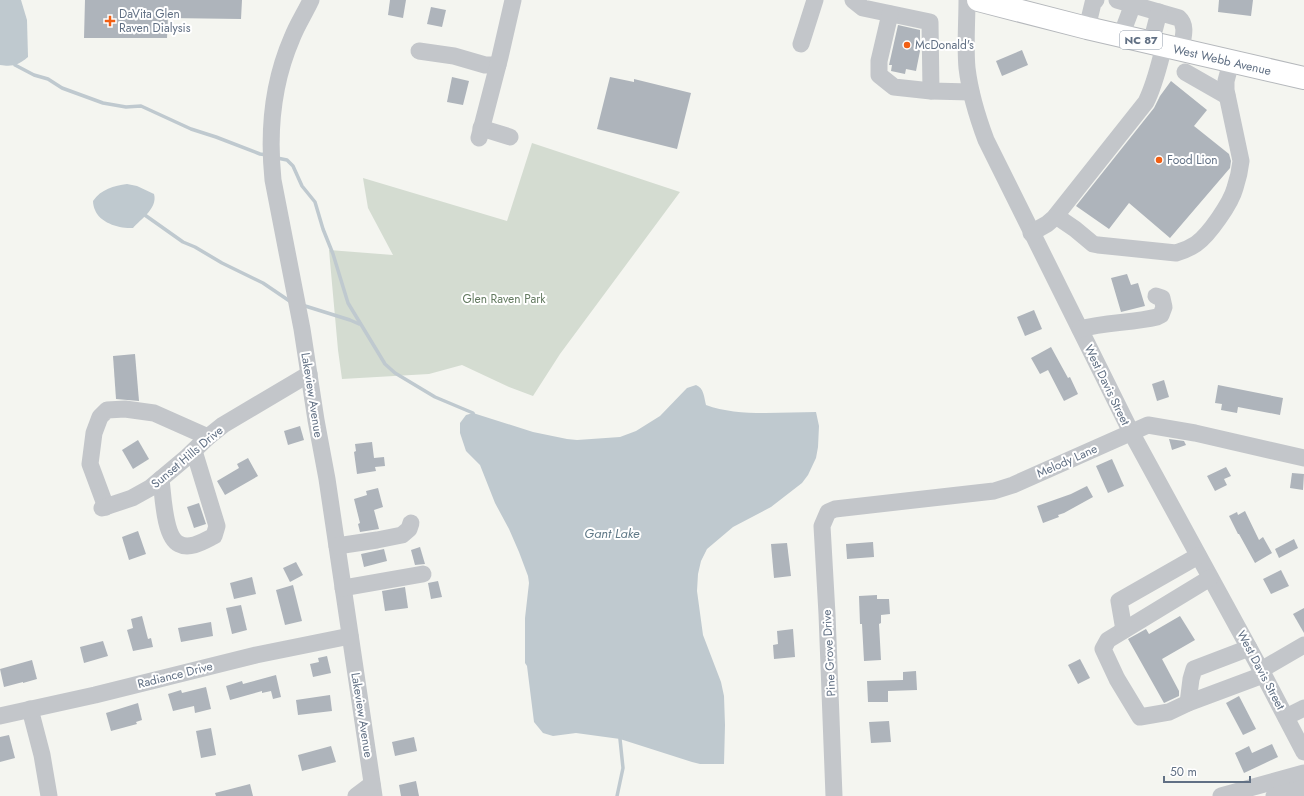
<svg xmlns="http://www.w3.org/2000/svg" width="1304" height="796" font-family="Jost,sans-serif">
	<style>
		.green { fill: #d4dcd1 }
		.water { fill: #bfc9cf }
		.lines { fill: none; stroke-linecap: round; stroke-linejoin: round }
		.stream { stroke: #bfc9cf; stroke-width: 3.5 }
		.building { fill: #aeb4bb }
		.highway-casing { stroke: #b5b8bc; stroke-width: 24 }
		.minor { stroke: #c3c6ca; stroke-width: 17 }
		.highway { stroke: #fff; stroke-width: 22 }
		.poi-dot { fill: #f15f13; stroke: #fff; stroke-width: 1.5 }
		.labels { text-anchor: middle; dominant-baseline: central; stroke-width: 4; stroke-linejoin: round; paint-order: stroke }
		.shield { fill: #fff; stroke: #909ba9; stroke-width: 1 }
		.shield-label { font-size: 11px; font-weight: bold; fill: #617084 }
		.poi-label { font-size: 12px; fill: #617084; stroke: #fff; text-anchor: start }
		.street-label { font-size: 12px; fill: #617084; stroke: #fff }
		.park-label { font-size: 12px; fill: #637a60; stroke: #fff }
		.water-label { font-size: 13px; font-style: italic; fill: #617a88; stroke: #fff }
	</style>
	<rect width="100%" height="100%" fill="#f4f5f0"/>
	<polygon class="green" points="532,143 680,192 560,354 533,396 509,387 462,365 429,374 342,379 338,350 329,250 393,255 368,208 363,178 507,221"/>
	<g class="water">
		<path d="M 0,0 L 21,0 L 27,20 L 28,57 C 18,65 13,67 0,65 Z"/>
		<path d="M 127,184 L 137,186 L 154,194 C 158,208 141,219 133,228 C 120,229 100,223 95,210 C 94,208 93,204 93,201 C 101,189 114,186 127,184 Z"/>
		<path d="M 696,385 C 704,388 704,397 706,405 C 738,417 782,412 816,412 L 819,426 L 818,447 L 816,458 L 808,475 L 802,483 L 771,507 L 733,527 L 707,549 L 701,561 L 698,574 L 697,591 L 703,635 L 721,682 L 724,696 L 725,725 L 724,764 L 700,764 L 692,762 L 620,739 L 576,733 L 553,736 L 543,733 L 534,722 L 527,666 L 525,663 L 525,618 L 529,583 L 528,576 L 519,552 L 509,529 L 495,503 L 480,465 L 466,451 L 460,433 L 460,423 L 466,415 L 473,413 L 533,432 L 567,439 L 577,440 L 620,437 L 636,431 L 660,416 L 687,388 Z"/>
	</g>
	<g class="lines">
		<g class="stream">
			<polyline points="14,61 15,65 34,75 48,79 62,88 103,103 126,107 141,106 191,129 216,137 260,154 267,155"/>
			<polyline points="277,158 287,160 293,166 302,186 315,202 323,229 333,254 348,303 385,364 395,373 435,397 473,413 474,416"/>
			<polyline points="142,213 183,242 195,247 222,263 263,283 291,302"/>
			<polyline points="302,305 350,320 359,324"/>
			<polyline points="617,796 623,768 620,739 622,736"/>
		</g>
	</g>
	<g class="building">
		<polygon points="85,0 242,0 241,19 168,18 167,38 84,38"/>
		<polygon points="390,0 406,0 403,18 388,15"/>
		<polygon points="1219,0 1253,0 1251,16 1218,12"/>
		<polygon points="431,7 446,10 442,27 427,24"/>
		<polygon points="898,25 920,30 920,51 916,71 906,69 905,74 891,71 892,65 889,65"/>
		<polygon points="1022,50 1028,65 1002,76 996,61"/>
		<polygon points="452,77 469,81 463,105 447,102"/>
		<polygon points="610,77 634,82 634,79 691,93 677,149 597,129"/>
		<polygon points="1171,81 1207,110 1194,126 1229,154 1231,161 1230,168 1170,238 1129,203 1109,229 1076,206 1154,108 1160,96"/>
		<polygon points="1127,274 1131,285 1138,283 1145,306 1121,312 1111,278"/>
		<polygon points="1034,310 1042,329 1025,336 1017,317"/>
		<polygon points="1051,347 1068,378 1070,377 1078,394 1064,401 1048,370 1040,374 1031,358"/>
		<polygon points="135,354 139,401 116,399 113,356"/>
		<polygon points="1164,380 1169,397 1157,401 1152,384"/>
		<polygon points="1218,385 1283,398 1280,415 1238,407 1237,413 1221,410 1222,404 1215,403"/>
		<polygon points="300,426 304,440 288,445 284,431"/>
		<polygon points="1169,439 1184,441 1186,445 1172,450"/>
		<polygon points="138,440 149,459 133,469 122,450"/>
		<polygon points="372,442 374,458 384,457 385,466 375,467 376,471 357,474 354,452 356,451 355,444"/>
		<polygon points="248,458 258,476 225,495 217,481 239,468 237,464"/>
		<polygon points="1112,459 1124,486 1108,493 1096,466"/>
		<polygon points="1226,467 1231,476 1224,479 1227,485 1215,491 1207,476"/>
		<polygon points="1292,473 1304,474 1303,490 1290,488"/>
		<polygon points="1087,486 1093,497 1064,513 1058,515 1059,517 1043,523 1037,506 1071,494"/>
		<polygon points="378,488 383,507 374,510 379,529 360,532 358,524 360,523 354,499 367,495 366,491"/>
		<polygon points="199,503 206,524 194,528 187,507"/>
		<polygon points="1245,511 1259,540 1263,537 1272,553 1255,563 1239,534 1238,534 1229,516 1237,512 1238,515"/>
		<polygon points="138,531 146,554 129,560 122,537"/>
		<polygon points="1294,539 1298,548 1279,558 1275,549"/>
		<polygon points="873,542 874,557 847,559 846,544"/>
		<polygon points="787,543 791,576 774,578 771,544"/>
		<polygon points="420,547 425,564 415,565 411,550"/>
		<polygon points="384,549 387,561 364,567 361,554"/>
		<polygon points="296,562 303,575 290,582 283,568"/>
		<polygon points="1281,570 1289,586 1271,594 1263,579"/>
		<polygon points="252,577 256,594 234,599 230,583"/>
		<polygon points="438,581 442,597 431,599 428,583"/>
		<polygon points="293,585 302,621 285,625 276,590"/>
		<polygon points="405,587 408,608 385,611 382,591"/>
		<polygon points="877,595 877,599 889,599 890,614 881,615 881,623 879,624 881,660 864,661 862,624 860,624 859,596"/>
		<polygon points="241,605 247,630 232,634 226,608"/>
		<polygon points="1304,608 1304,633 1293,614"/>
		<polygon points="142,616 148,639 151,638 153,647 133,651 127,630 133,628 131,619"/>
		<polygon points="1180,616 1195,640 1162,659 1179,691 1179,696 1164,703 1128,639 1146,629 1149,634"/>
		<polygon points="211,622 213,636 181,642 178,628"/>
		<polygon points="793,629 795,657 774,659 773,645 778,644 777,631"/>
		<polygon points="103,641 108,656 84,663 80,647"/>
		<polygon points="327,656 331,673 313,677 310,664 319,662 318,658"/>
		<polygon points="1080,659 1090,678 1078,684 1068,665"/>
		<polygon points="32,660 37,679 23,683 23,682 4,687 0,669"/>
		<polygon points="916,671 917,690 888,691 888,702 868,702 867,681 903,680 903,672"/>
		<polygon points="276,675 281,697 273,699 271,691 262,693 262,691 230,700 226,686 242,681 243,684"/>
		<polygon points="206,687 211,709 195,713 194,706 173,711 168,694 181,690 182,693"/>
		<polygon points="330,695 332,711 298,715 296,700"/>
		<polygon points="1239,696 1256,729 1243,735 1226,703"/>
		<polygon points="138,703 142,720 136,722 137,724 111,731 106,713"/>
		<polygon points="889,721 891,742 871,743 869,722"/>
		<polygon points="211,728 216,755 201,758 196,731"/>
		<polygon points="9,735 15,758 0,762 0,737"/>
		<polygon points="414,737 417,751 395,756 392,742"/>
		<polygon points="1272,744 1278,757 1244,773 1235,753 1249,746 1252,753"/>
		<polygon points="331,746 336,762 302,771 298,755"/>
		<polygon points="416,781 419,796 401,796 399,785"/>
		<polygon points="250,784 253,796 216,796 215,793"/>
	</g>
	<g class="lines">
		<g class="highway-casing">
			<polyline id="highway" points="978,0 1087,28 1304,78"/>
		</g>
		<g class="minor">
			<path d="M 311,0 C 305,13 297,25 292,38 C 272,84 268,131 273,180 L 302,329 L 316,420 L 327,479 L 374,796"/>
			<polyline points="853,0 863,8 930,22 931,91"/>
			<path d="M 967,0 C 967,22 965,46 967,68 C 970,93 977,116 986,140 L 1131,432 L 1261,670 L 1304,752"/>
			<path d="M 1117,0 L 1179,18 C 1188,26 1182,40 1181,50"/>
			<polyline points="890,14 879,61 879,75 894,87 931,91 971,92"/>
			<polyline points="1087,28 1093,3 1096,0"/>
			<polyline points="1121,36 1133,4"/>
			<polyline points="1151,43 1159,12"/>
			<polyline points="801,44 815,0"/>
			<polyline points="419,51 454,56 485,65 498,65"/>
			<polyline points="1185,72 1227,96"/>
			<polyline points="481,128 510,137"/>
			<polyline points="479,138 500,57 513,0"/>
			<path d="M 1056,216 L 1075,229 L 1093,244 L 1098,245 L 1176,253 C 1183,251 1190,248 1196,244 C 1209,235 1231,203 1235,188 C 1238,179 1240,170 1241,161 L 1226,90 L 1226,81 L 1231,62"/>
			<path d="M 1031,233 L 1047,224 L 1054,218 L 1146,102 C 1155,84 1159,65 1164,46"/>
			<path d="M 1080,329 C 1105,322 1132,323 1157,317 L 1161,315 L 1164,307 L 1162,298 L 1156,296"/>
			<path d="M 161,479 C 163,494 164,537 179,544 C 190,550 204,541 214,536 L 217,526 L 194,451"/>
			<polyline points="106,507 90,464 94,433 100,417 107,410 125,409 154,413 208,437"/>
			<polyline points="102,508 132,498 150,488 187,457 208,437 223,425 309,374"/>
			<polyline points="337,546 377,540 402,535 409,529 411,523"/>
			<polyline points="1210,578 1108,640 1103,649 1117,679 1140,717 1169,712 1188,703 1263,675"/>
			<polyline points="343,588 423,574"/>
			<polyline points="1124,630 1119,601 1198,556"/>
			<polyline points="1261,670 1304,645"/>
			<polyline points="1188,703 1191,679 1194,669 1249,648"/>
			<polyline points="30,709 42,755 49,796"/>
			<polyline points="0,716 95,695 256,655 350,636"/>
			<polyline points="1286,717 1304,708"/>
			<polyline points="356,796 372,784"/>
			<polyline points="834,796 827,614 822,526 828,512 835,509 994,491 1013,485 1148,425 1195,433 1304,458"/>
			<polyline points="1221,796 1304,773"/>
			<polyline points="1274,796 1304,788"/>
		</g>
		<use href="#highway" class="highway"/>
	</g>
	<g class="poi-dot">
		<path d="M108 15h4v4h4v4h-4v4h-4v-4h-4v-4h4z"/>
		<circle cx="907" cy="45" r="4"/>
		<circle cx="1159" cy="160" r="4"/>
	</g>
	<g class="labels">
		<rect class="shield" x="1120" y="31" width="42" height="18" rx="3"/>
		<g class="shield-label">
			<text x="1141" y="40">NC 87</text>
		</g>
		<g class="poi-label">
			<text x="119" y="14">DaVita Glen<tspan x="119" dy="14">Raven Dialysis</tspan></text>
			<text x="915" y="45">McDonald's</text>
			<text x="1167" y="160">Food Lion</text>
		</g>
		<g class="street-label">
			<text transform="translate(1222 60) rotate(13)">West Webb Avenue</text>
			<text transform="translate(1107 385) rotate(64)">West Davis Street</text>
			<text transform="translate(312 395) rotate(81)">Lakeview Avenue</text>
			<text transform="translate(187 457) rotate(-40)">Sunset Hills Drive</text>
			<text transform="translate(1067 461) rotate(-24)">Melody Lane</text>
			<text transform="translate(829 653) rotate(-93)">Pine Grove Drive</text>
			<text transform="translate(1261 670) rotate(62)">West Davis Street</text>
			<text transform="translate(175 675) rotate(-14)">Radiance Drive</text>
			<text transform="translate(362 715) rotate(81)">Lakeview Avenue</text>
		</g>
		<g class="park-label">
			<text x="504" y="299">Glen Raven Park</text>
		</g>
		<g class="water-label">
			<text x="612" y="533">Gant Lake</text>
		</g>
	</g>
	<path d="M1164 776v6h86v-6" fill="none" stroke="#617084" stroke-width="2"/>
	<text x="1170" y="776" font-size="12" fill="#617084" stroke="#ffffff" stroke-width="3" paint-order="stroke">50 m</text>
</svg>
